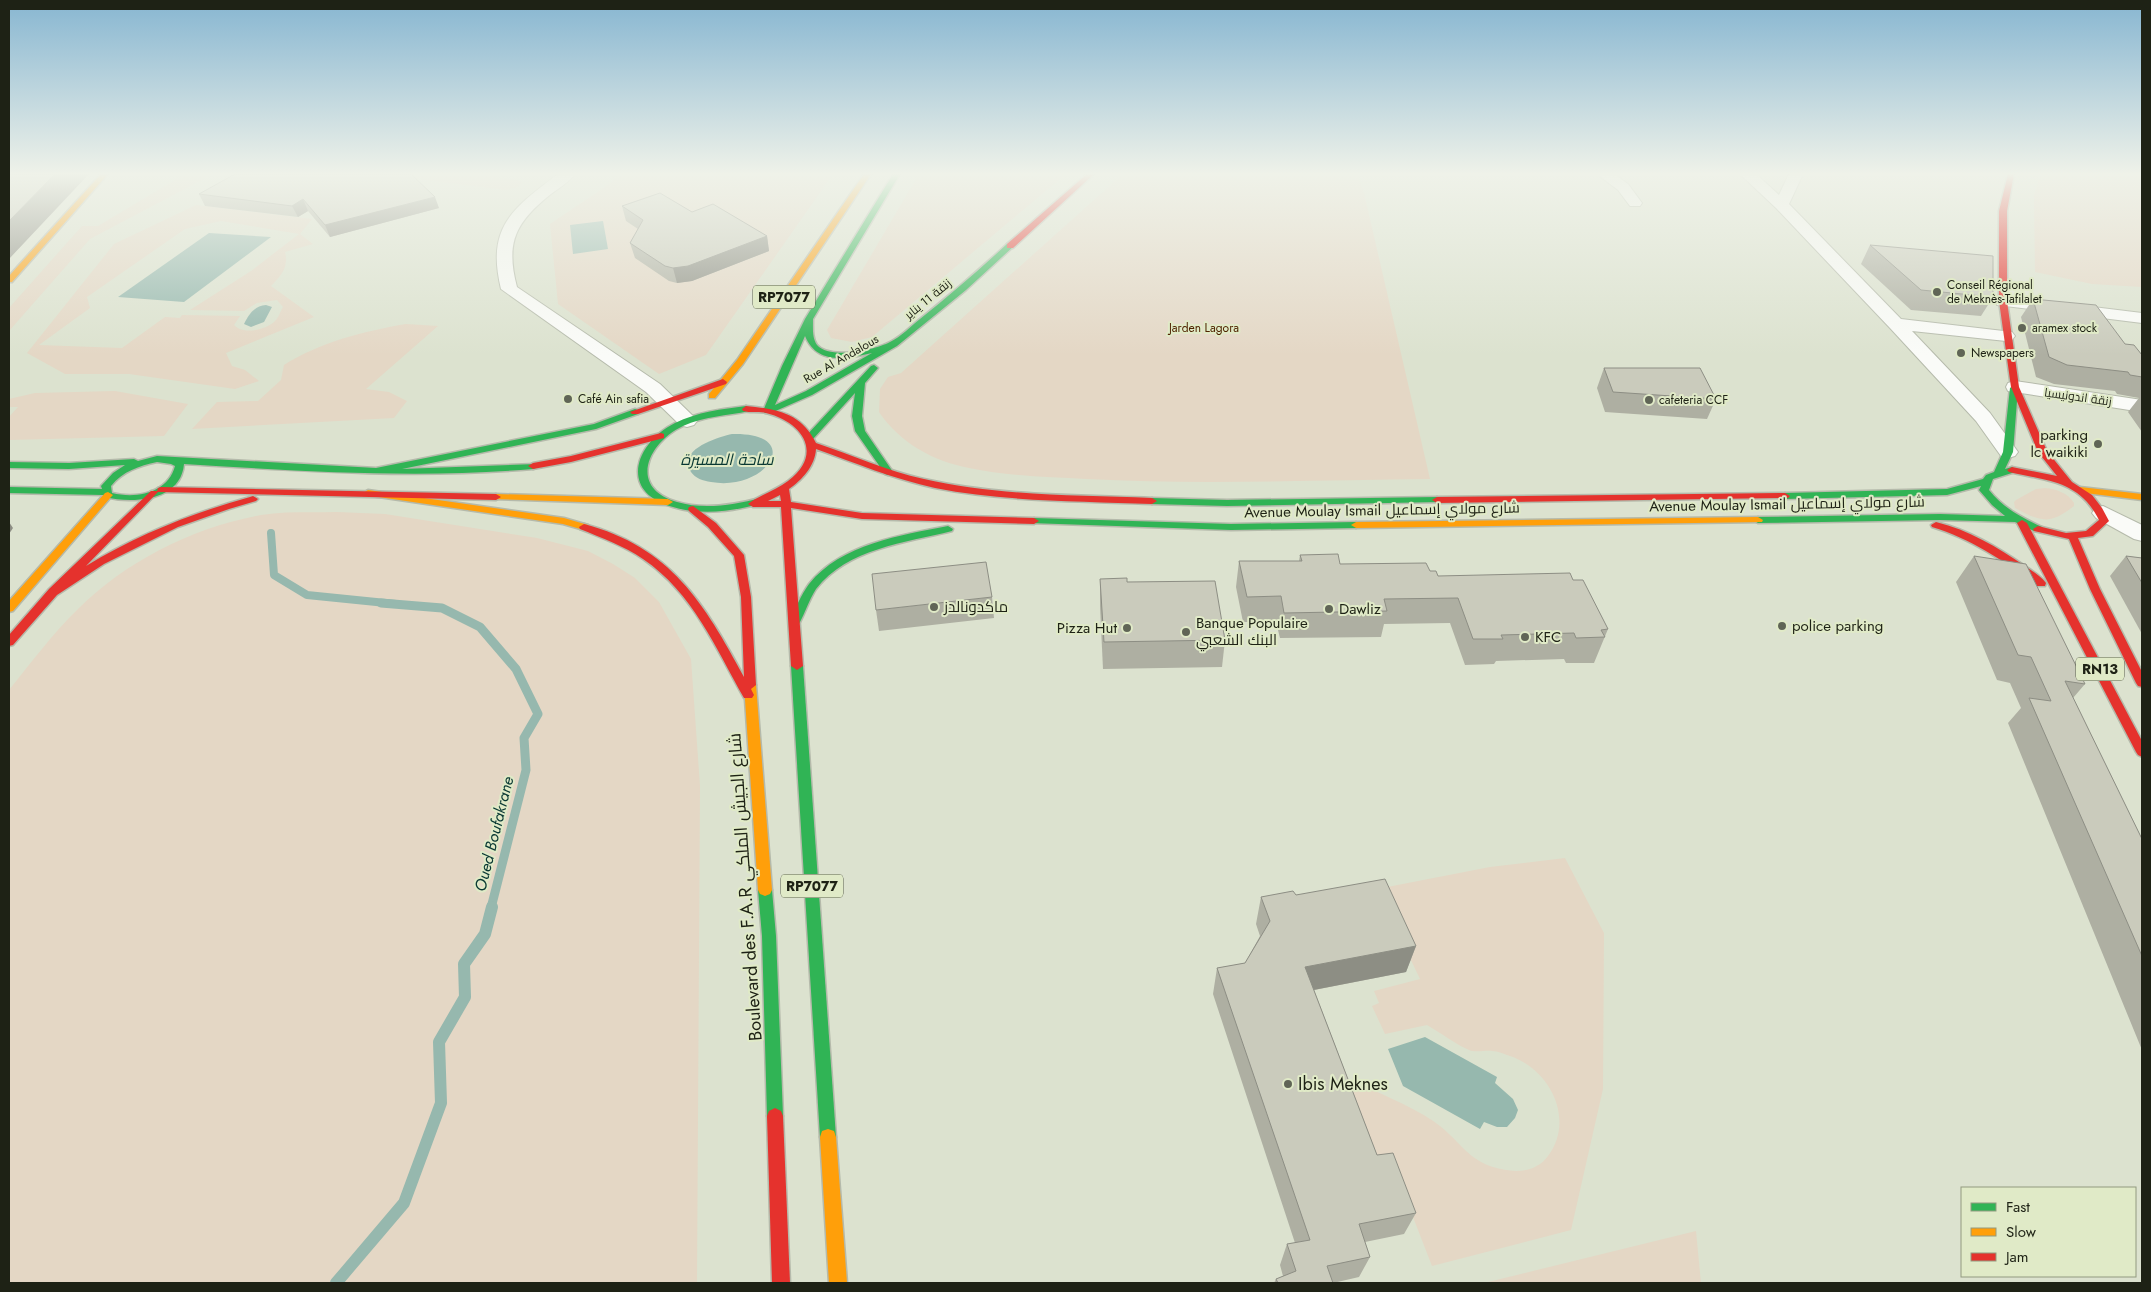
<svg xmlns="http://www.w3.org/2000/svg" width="2151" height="1292" font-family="Jost,Cairo,sans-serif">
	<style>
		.green { fill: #e4d7c5; fill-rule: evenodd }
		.water { fill: #96b8ae }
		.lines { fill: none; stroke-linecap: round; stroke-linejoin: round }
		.stream-far2 { stroke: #96b8ae; stroke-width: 8 }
		.stream-far1 { stroke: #96b8ae; stroke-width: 9 }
		.stream { stroke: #96b8ae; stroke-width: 12 }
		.street-casing { stroke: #b5baab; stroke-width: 2 }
		.fast-casing { stroke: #b5baab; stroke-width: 3 }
		.slow-casing { stroke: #b5baab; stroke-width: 3 }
		.jam-casing { stroke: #b5baab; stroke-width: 3 }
		.street { fill: #fafbf8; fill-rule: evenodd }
		.fast { fill: #30b455; fill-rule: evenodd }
		.slow { fill: #ff9f0a; fill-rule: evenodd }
		.jam { fill: #e5322d; fill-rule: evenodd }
		.wall { fill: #aeafa2 }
		.shaded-wall { fill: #8d8e84 }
		.building { fill: #cacbbc; stroke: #8d8e84 }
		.poi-dot { fill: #606556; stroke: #e0eac7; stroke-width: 2 }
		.labels { text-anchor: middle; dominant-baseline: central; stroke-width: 4; stroke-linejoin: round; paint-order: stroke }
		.far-poi-label { font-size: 12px; fill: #1e2215; stroke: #e0eac7; text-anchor: start }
		.far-street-label { font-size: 12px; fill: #1e2215; stroke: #e0eac7 }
		.far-park-label { font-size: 12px; fill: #4f2300; stroke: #e0eac7 }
		.shield { fill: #e0eac7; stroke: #585e4a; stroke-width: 1 }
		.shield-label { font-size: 14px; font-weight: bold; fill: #1e2215 }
		.poi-label { font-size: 15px; fill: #1e2215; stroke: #e0eac7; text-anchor: start }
		.street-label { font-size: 15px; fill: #1e2215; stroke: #e0eac7 }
		.water-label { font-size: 16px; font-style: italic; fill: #093833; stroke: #e0eac7 }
		.near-street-label { font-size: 18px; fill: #1e2215; stroke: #e0eac7 }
		.near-poi-label { font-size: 18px; fill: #1e2215; stroke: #e0eac7; text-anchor: start }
	</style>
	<rect width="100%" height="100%" fill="#dce2cf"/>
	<g class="green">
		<polygon points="185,174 213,174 90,239 9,331 9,308 82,226 98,226"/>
		<polygon points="405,174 474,174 517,180 522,182 518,187 506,190 410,178"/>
		<polygon points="620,174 833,174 706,355 659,374 558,304 550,224 608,185"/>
		<polygon points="919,174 1066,174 872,337 852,342 831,338 827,330"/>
		<path d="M 1123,174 L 1357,174 L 1364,193 L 1430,479 C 1315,480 1200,485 1086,479 C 1048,477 1007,476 969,468 C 933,461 900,443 879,412 L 880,389 L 888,377 L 901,373 Z"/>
		<polygon points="2041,174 2142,174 2142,287 2092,284 2035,272 2034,195"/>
		<path d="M 196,205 L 312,219 L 300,234 L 313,244 L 285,252 C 289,267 281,276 271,286 L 314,317 L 226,353 L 232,366 L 245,370 L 259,381 L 235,389 L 129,374 L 65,374 L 27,353 L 114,244 ZM 221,221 L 299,234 L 251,271 L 190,310 L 244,311 L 257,303 L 277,300 L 283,307 C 280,312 279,317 275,321 C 266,330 243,335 234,325 L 240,316 L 182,315 L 180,318 L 165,317 L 122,348 L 39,345 L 90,308 L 87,297 L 185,229 Z"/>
		<path d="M 406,324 L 438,326 L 366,389 L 389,392 L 407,401 L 394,418 L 192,429 L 217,402 L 258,401 L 281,380 L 284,365 C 320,342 365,331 406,324 Z"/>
		<polygon points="115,391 188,404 164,436 9,440 9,417 18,407 9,407 9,399 35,393"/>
		<path d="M 2045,488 C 2056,489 2068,493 2074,503 L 2074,506 C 2050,525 2041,522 2015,508 L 2014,502 L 2016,500 L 2036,489 Z"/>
		<path d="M 337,512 L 385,514 L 537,538 L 588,551 L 613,564 L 635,578 L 659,602 L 691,659 L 700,786 L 697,1283 L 9,1283 L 9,690 C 31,663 53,633 78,609 C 126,561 194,527 261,515 C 286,511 312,513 337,512 Z"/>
		<path d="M 1565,858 L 1604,933 L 1603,1089 L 1571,1230 L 1432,1266 L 1392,1163 L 1377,1165 L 1351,1096 L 1354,1091 L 1369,1088 C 1390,1098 1423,1112 1440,1126 C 1458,1140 1469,1160 1493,1167 C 1512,1173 1535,1174 1548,1156 C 1575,1120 1551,1070 1510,1056 C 1504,1054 1498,1051 1492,1051 C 1485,1050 1476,1053 1469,1050 C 1455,1044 1441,1033 1427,1025 L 1385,1034 L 1372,1006 L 1379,1003 L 1374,991 L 1420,979 L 1377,889 L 1490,867 Z"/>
		<polygon points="1696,1231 1701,1283 1484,1283"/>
	</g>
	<g class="water">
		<polygon points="603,221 608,249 573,254 570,225"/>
		<polygon points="209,233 271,237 184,302 118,297"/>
		<path d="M 266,305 L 272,307 L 264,322 L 251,327 L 244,324 C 249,314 254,306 266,305 Z"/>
		<path d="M 732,434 C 806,432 767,492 711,482 C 703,481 695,478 691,472 C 676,450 718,437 732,434 Z"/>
		<polygon points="1425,1037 1497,1077 1495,1083 1513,1099 1518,1110 1515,1118 1507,1127 1497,1127 1484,1122 1480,1129 1403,1086 1388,1049"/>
	</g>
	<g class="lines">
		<polyline class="stream-far2" points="271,533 274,575 307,595 396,604"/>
		<polyline class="stream-far1" points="381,603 442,608 480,627 516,669 538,714 524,738 526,770 491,908"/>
		<polyline class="stream" points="336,1283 404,1203 441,1103 439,1042 465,997 464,964 485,934 492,907"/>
		<g class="street-casing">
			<g id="street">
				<path d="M 558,174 L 575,174 C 569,182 559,188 551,194 C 516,222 505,242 517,287 L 660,384 L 694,417 L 697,421 L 694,425 L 687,427 L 680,425 L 646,392 L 501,289 C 486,227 512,209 558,174 Z"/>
				<polygon points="1597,174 1614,174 1628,184 1642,203 1640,206 1630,206 1618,190"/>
				<polygon points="1740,174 1756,174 1779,195 1789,174 1803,174 1789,204 1901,319 2012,332 2015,336 2012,340 2006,341 1912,331 1990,413 2018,452 2015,456 2008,458 2001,456 1976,421 1890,328 1776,208"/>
				<polygon points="2003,296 2142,313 2142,323 1997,305 1995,301 1997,297"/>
				<polygon points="2015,381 2142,400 2142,412 2008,391 2006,387 2008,383"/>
				<polygon points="2103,506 2142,525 2142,541 2134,539 2096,518 2092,513 2096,508"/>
			</g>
		</g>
		<g class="fast-casing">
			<g id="fast">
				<path d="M 893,174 L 900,174 L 813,319 C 813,328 812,338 817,345 C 830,360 875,350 890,342 C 901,337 911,326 920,319 C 950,295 979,270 1007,244 L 1014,246 L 966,290 L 897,346 L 812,395 L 771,413 L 765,413 L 763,411 L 782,366 L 805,319 ZM 805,336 C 817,365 846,359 872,353 L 806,391 L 775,405 Z"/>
				<polygon points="874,365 878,368 865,383 862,416 865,431 893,472 888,475 885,474 855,431 852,416 855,393 813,439 810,440 805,437 871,366"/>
				<path d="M 2014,385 L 2018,388 L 2013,452 L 2005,469 L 2012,467 L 2017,470 L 2015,472 L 1993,479 L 1989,490 C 2003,508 2021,517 2042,527 L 2043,529 L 2042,531 L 2034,531 L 2015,522 L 1940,520 L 1758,523 L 1753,520 L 1758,517 L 1940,514 L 2005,516 L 1992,505 L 1979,490 L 1981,486 L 1947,495 L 1785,499 L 1780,496 L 1785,493 L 1947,489 L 1983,479 L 1986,475 L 1994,472 L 2003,452 L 2010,388 Z"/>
				<path d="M 746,406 L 750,409 L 749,411 C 727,416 704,416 683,426 C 647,443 628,488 677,502 C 704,510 734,505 760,498 L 765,501 L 763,503 C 734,511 703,516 673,507 C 618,492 635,443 675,423 C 697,412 722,409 746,406 Z"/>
				<path d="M 635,409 L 638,410 L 638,414 L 596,429 L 402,469 L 536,464 L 536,468 L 533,469 C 416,479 301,471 184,464 C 181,501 133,504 105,497 L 103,495 L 9,493 L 9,487 L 102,489 L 101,486 L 113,473 L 125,465 L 69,469 L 9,468 L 9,462 L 69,463 L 134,459 L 138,461 L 157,456 L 376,468 L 594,424 ZM 157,462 L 171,464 L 175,466 C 168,493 137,499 112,493 L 111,486 C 123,471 139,466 157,462 Z"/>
				<polygon points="1437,497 1442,500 1440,502 1227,506 1152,504 1147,501 1152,498 1227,500"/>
				<polygon points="1034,518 1231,524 1356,522 1361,525 1356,528 1231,530 1030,523 1029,521"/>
				<path d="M 948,526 L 953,529 L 952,531 C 905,543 848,548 816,589 C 809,600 805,613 799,624 L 791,624 L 789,621 C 796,608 801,595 809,584 C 841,544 901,535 948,526 Z"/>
				<polygon points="797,662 803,666 836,1137 834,1143 828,1145 822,1143 820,1137 791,666"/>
				<polygon points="765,884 770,886 772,890 776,936 783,1116 781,1121 775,1124 769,1121 767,1116 762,936 758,890 760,886"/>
			</g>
		</g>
		<g class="slow-casing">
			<g id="slow">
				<polygon points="101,174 108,174 12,282 9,282 9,276"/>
				<polygon points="864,174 871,174 743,364 715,398 709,398 709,394 737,360"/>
				<polygon points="2080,487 2142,494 2142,500 2077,492 2075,490"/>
				<polygon points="368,490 564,518 588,525 589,527 584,530 563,524 365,495 363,493"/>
				<polygon points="108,492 113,495 111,497 13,611 9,612 9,601 105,493"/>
				<polygon points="496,494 668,499 673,502 668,505 493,499 491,497 493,495"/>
				<polygon points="1758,517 1763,520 1762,522 1356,528 1351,525 1356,522"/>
				<polygon points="750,681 754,682 756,685 772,890 770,894 765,896 760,894 758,890 744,685 746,682"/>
				<polygon points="828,1129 834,1131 836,1137 847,1283 829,1283 820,1137 822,1131"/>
			</g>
		</g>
		<g class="jam-casing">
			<g id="jam">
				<polygon points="1087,174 1094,174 1013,248 1007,248 1007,244"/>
				<path d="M 2008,174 L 2014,174 L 2007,211 L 2007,301 L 2019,387 L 2047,451 L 2072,482 L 2092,495 L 2102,508 L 2109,521 L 2093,536 L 2078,538 L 2100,589 L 2142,672 L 2142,687 L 2138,686 L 2136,683 L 2090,589 L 2069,539 L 2034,531 L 2033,529 L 2038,526 L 2066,533 L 2086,531 L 2099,520 C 2079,480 2047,481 2009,472 L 2007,470 L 2012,467 L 2057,476 L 2038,452 L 2011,387 L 1999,301 L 1999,211 Z"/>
				<polygon points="723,379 727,382 726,384 638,414 632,414 630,412"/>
				<path d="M 746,406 C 777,409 801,413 816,443 C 852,455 887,471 924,479 C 999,496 1076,495 1152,498 L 1157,501 L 1152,504 C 1080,501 1006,502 935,488 C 894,479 855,463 816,449 C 815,466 802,480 789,489 L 791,502 L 862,513 L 1034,518 L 1039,521 L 1034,524 L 862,519 L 791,508 L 803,666 L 797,670 L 791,666 L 781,507 L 753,507 L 748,504 C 756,497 776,490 788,481 C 824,454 803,422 766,413 C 758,411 750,413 743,411 L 742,409 ZM 780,495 L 781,501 L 768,501 Z"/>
				<polygon points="661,433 664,434 664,438 571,462 533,469 528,466 533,463 571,456"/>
				<path d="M 161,487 L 496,494 L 501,497 L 496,500 L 158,492 L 86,566 C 137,535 192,513 250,497 L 253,496 L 258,499 L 256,501 L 229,509 L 178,527 L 104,564 L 57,595 L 13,645 L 9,646 L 9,635 L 49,589 L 151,491 L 157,491 L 158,488 Z"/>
				<polygon points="1785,493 1790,496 1788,498 1437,503 1432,500 1437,497"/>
				<path d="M 693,506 L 716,523 L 744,555 L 751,597 L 756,685 L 751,689 L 754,695 L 752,698 L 744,698 C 715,647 693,593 643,559 C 624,546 602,538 580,529 L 579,527 L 584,524 C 671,547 704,603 744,677 L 741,597 L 734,556 L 708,527 L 689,511 L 688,509 L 689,507 Z"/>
				<polygon points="2022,520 2027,523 2142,741 2142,757 2138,755 2136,752 2017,523"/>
				<path d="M 1936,522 C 1969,530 1997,547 2025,566 C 2032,571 2041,576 2046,583 L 2045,586 L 2037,586 C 2004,561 1972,539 1932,527 L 1931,525 Z"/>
				<polygon points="775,1108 781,1111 783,1116 790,1283 772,1283 767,1116 769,1111"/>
			</g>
		</g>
		<use href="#street" class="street"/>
		<use href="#fast" class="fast"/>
		<use href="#slow" class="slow"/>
		<use href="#jam" class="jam"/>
	</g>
	<g class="wall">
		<polygon points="199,194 439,208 330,237 308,211 298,217 205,206"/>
		<polygon points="622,206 692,212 767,236 769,251 692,281 677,283 669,281 635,258 630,243 638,229 626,221"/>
		<polygon points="1870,245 1993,297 1981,316 1911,310 1861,264"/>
		<polygon points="2033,299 2125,344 2142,355 2142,432 2128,412 2139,398 2117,394 2115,391 2054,384 2036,377 2021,317"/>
		<polygon points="1604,368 1716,399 1707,419 1605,412 1597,388"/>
		<polygon points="1300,555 1340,564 1430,571 1438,576 1573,580 1608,629 1594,663 1566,663 1564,659 1496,661 1494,664 1465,665 1450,623 1384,624 1381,637 1280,638 1276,622 1243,622 1236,587 1239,561 1299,561"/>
		<polygon points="1974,556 2085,684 2073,698 2142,839 2142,1050 2008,723 2021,708 2010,683 1997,680 1956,582"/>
		<polygon points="2126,556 2142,558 2142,634 2110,576"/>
		<polygon points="1100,579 1127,582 1225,640 1222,667 1103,669 1100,606"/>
		<polygon points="992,597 994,618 879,631 876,610"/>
		<polygon points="1296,895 1416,946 1406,972 1314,990 1377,1155 1416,1213 1404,1234 1365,1242 1370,1257 1359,1277 1333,1283 1274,1283 1276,1279 1283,1276 1280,1265 1287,1244 1295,1243 1213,994 1217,968 1245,963 1260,936 1256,924 1261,897"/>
	</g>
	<g class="shaded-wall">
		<polygon points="55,174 89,174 9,259 9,221"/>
		<polygon points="435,197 439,208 330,237 325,225"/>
		<polygon points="303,199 308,211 298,217 292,206"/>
		<polygon points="767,236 769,251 692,281 677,283 673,268"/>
		<polygon points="9,522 13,528 9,534"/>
		<polygon points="1416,946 1406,972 1298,993 1305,967"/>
	</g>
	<g class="building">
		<polygon points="9,174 55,174 9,221"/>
		<polygon points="235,174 411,174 435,197 325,225 303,199 292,206 199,194"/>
		<polygon points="660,193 692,212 713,204 767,236 688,266 673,268 665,266 630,243 643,220 622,206"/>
		<polygon points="1870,245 1993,256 1993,297 1921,290"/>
		<polygon points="2033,299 2096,305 2125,344 2134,345 2142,355 2142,377 2130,375 2128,372 2067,365 2049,357"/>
		<polygon points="1604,368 1700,368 1716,399 1613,392"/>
		<polygon points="1338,554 1340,564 1426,563 1430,571 1436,571 1438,576 1570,573 1573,580 1583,580 1608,629 1601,630 1605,637 1576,638 1574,633 1501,635 1503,639 1473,639 1458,598 1384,599 1387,611 1284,613 1281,596 1247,597 1239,561 1302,561 1300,555"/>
		<polygon points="1974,556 2026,564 2085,684 2065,681 2142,839 2142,956 2029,698 2051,701 2031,657 2018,655"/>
		<polygon points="2126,556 2142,558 2142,583"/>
		<polygon points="986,562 992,597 876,610 872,574"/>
		<polygon points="1127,578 1127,582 1215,581 1225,640 1104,642 1100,579"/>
		<polygon points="1385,879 1416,946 1305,967 1377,1155 1393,1153 1416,1213 1359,1224 1370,1257 1327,1266 1333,1283 1278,1283 1276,1279 1296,1271 1287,1244 1310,1240 1217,968 1245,963 1270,921 1261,897 1293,891 1296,895"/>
	</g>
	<linearGradient id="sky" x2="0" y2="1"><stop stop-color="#87b6d1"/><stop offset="0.49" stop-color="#eff2e9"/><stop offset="1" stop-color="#eff2e9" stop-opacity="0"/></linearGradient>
	<rect width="2151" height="355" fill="url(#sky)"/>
	<g class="poi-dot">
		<circle cx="1937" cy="292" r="5"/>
		<circle cx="2022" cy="328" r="5"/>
		<circle cx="1961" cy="353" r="5"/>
		<circle cx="568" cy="399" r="5"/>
		<circle cx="1649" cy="400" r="5"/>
		<circle cx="2098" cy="444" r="5"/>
		<circle cx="934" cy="607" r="5"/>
		<circle cx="1329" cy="609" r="5"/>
		<circle cx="1782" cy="626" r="5"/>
		<circle cx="1127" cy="628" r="5"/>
		<circle cx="1186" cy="632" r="5"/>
		<circle cx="1525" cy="637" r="5"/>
		<circle cx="1288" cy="1084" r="5"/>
	</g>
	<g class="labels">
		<g class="far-poi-label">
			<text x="1947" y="285">Conseil Régional<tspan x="1947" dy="14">de Meknès-Tafilalet</tspan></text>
			<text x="2032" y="328">aramex stock</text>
			<text x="1971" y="353">Newspapers</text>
			<text x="578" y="399">Café Ain safia</text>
			<text x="1659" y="400">cafeteria CCF</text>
		</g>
		<g class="far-street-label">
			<text transform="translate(928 299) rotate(-39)">زنقة 11 يناير</text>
			<text transform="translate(841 359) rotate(-30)">Rue Al Andalous</text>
			<text transform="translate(2078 397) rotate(8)">زنقة اندونيسيا</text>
		</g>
		<g class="far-park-label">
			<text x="1204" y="328">Jarden Lagora</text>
		</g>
		<g class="shield">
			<rect x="753" y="285.5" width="62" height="23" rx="4"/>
			<rect x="2076" y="657.5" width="48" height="23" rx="4"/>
			<rect x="781" y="874.5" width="62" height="23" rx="4"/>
		</g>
		<g class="shield-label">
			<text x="784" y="297">RP7077</text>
			<text x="2100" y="669">RN13</text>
			<text x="812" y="886">RP7077</text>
		</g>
		<g class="poi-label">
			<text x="2088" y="435" text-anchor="end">parking<tspan x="2088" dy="17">lc waikiki</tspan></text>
			<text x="944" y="607">ماكدونالدز</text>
			<text x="1339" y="609">Dawliz</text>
			<text x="1196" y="623">Banque Populaire<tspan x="1196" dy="17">البنك الشعبي</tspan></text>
			<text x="1792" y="626">police parking</text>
			<text x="1117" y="628" text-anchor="end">Pizza Hut</text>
			<text x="1535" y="637">KFC</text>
		</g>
		<g class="street-label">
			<text transform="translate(1787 504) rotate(-1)">Avenue Moulay Ismail شارع مولاي إسماعيل</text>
			<text transform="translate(1382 510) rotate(-1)">Avenue Moulay Ismail شارع مولاي إسماعيل</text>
		</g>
		<g class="water-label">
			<text x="727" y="459">ساحة المسيرة</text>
			<text transform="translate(494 834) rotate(-76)">Oued Boufakrane</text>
		</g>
		<g class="near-street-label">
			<text transform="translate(745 887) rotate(-94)">Boulevard des F.A.R شارع الجيش الملكي</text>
		</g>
		<g class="near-poi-label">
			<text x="1298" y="1084">Ibis Meknes</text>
		</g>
	</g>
	<rect width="2151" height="1292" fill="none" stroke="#1e2215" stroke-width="20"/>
	<rect x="1961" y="1187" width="175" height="90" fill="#e0eac7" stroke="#929a80"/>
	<rect x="1971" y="1203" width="25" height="8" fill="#30b455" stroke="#929a80"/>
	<text x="2006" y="1212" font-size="15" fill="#1e2215">Fast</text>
	<rect x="1971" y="1228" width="25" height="8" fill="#ff9f0a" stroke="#929a80"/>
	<text x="2006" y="1237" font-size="15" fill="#1e2215">Slow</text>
	<rect x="1971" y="1253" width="25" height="8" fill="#e5322d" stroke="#929a80"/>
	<text x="2006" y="1262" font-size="15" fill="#1e2215">Jam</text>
</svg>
